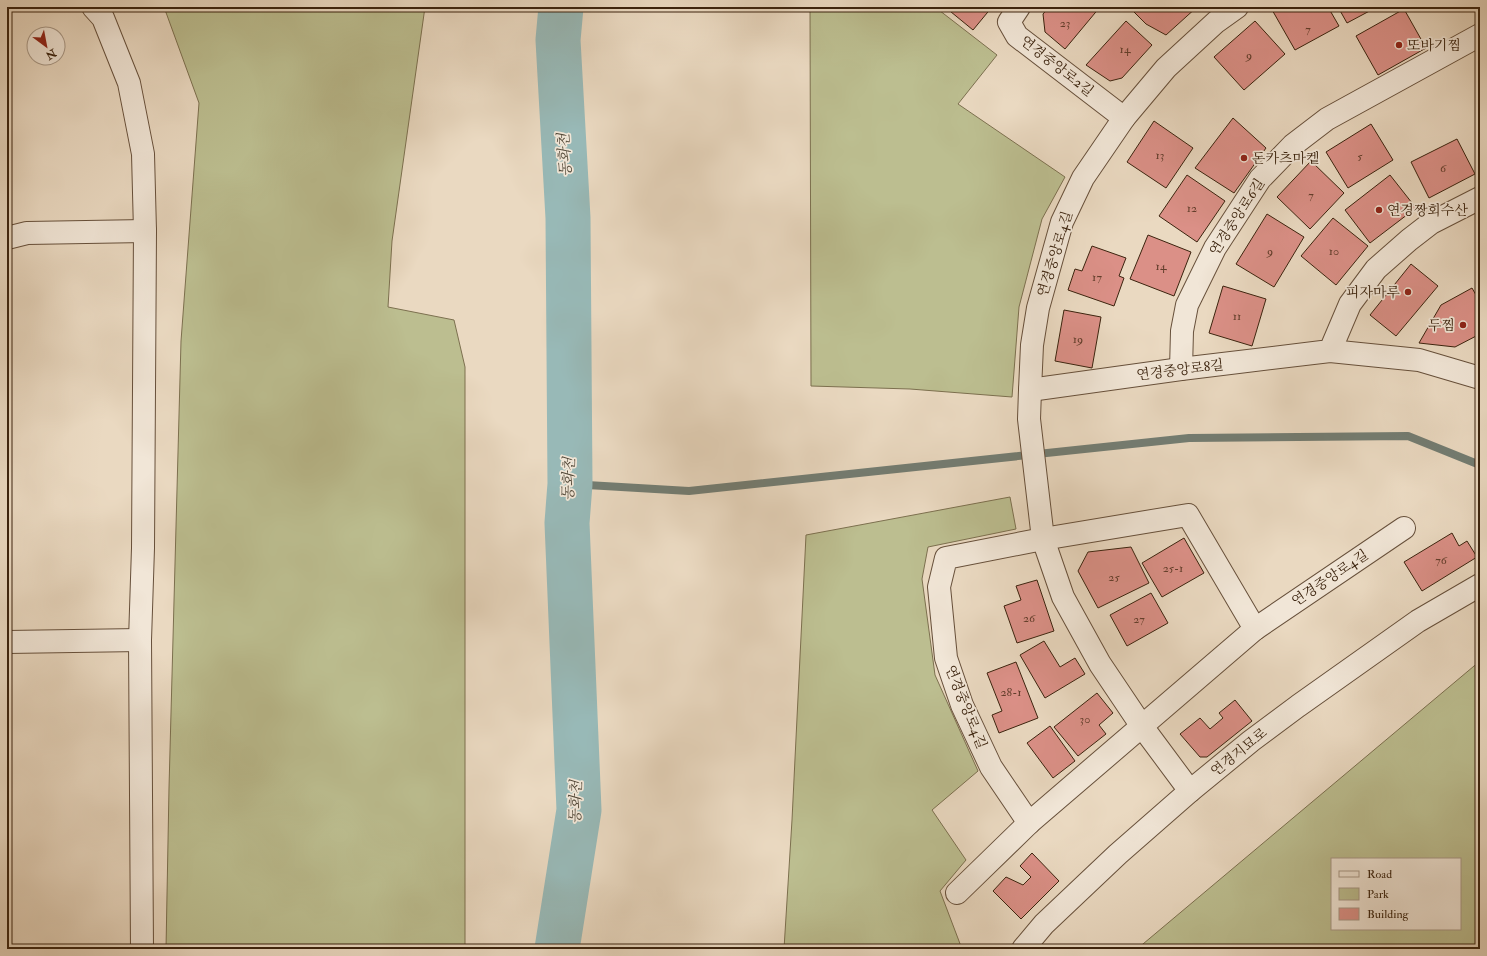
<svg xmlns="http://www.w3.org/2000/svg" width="1487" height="956" font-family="'IM FELL Double Pica','Noto Serif KR',serif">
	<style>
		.green { fill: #bcbe90; stroke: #7c704f; fill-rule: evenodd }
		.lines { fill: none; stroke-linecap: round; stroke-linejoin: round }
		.stream { stroke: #737d73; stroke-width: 8 }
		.river { stroke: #98b9b7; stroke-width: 45 }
		.building { fill: #db9087; stroke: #3b230e }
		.minor-casing { stroke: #67503b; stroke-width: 24 }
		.tertiary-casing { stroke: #67503b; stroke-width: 24 }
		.minor { stroke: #f1e6d7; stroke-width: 22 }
		.tertiary { stroke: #f1e6d7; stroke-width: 22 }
		.poi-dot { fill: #8f2418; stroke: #f1e6d7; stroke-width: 1.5 }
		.labels { text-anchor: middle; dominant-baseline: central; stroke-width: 3.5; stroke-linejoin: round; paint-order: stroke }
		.number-label { font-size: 12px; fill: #633e2c }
		.poi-label { font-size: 14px; fill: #3b230e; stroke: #f1e6d7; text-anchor: start }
		.street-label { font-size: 14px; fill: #3b230e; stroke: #f1e6d7 }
		.water-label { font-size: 15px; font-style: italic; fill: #524838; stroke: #f1e6d7 }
	</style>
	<rect width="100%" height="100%" fill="#ead9c1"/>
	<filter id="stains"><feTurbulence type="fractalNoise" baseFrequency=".005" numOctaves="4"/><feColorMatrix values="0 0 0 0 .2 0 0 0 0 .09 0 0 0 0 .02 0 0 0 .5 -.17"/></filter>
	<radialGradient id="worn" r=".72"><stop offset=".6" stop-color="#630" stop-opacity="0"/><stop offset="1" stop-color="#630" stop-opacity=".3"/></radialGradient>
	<g class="green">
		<polygon points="164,7 425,7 392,241 388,307 454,320 465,367 465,949 166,949 169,788 181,341 199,103"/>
		<polygon points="810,7 935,7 997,55 958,104 1065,177 1042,219 1019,307 1012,397 910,389 811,386"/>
		<polygon points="1010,497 1016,529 928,547 922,579 935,675 978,771 932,810 966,860 940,891 962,949 784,949 792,820 806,535"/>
		<path d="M 1480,661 L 1480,949 L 1137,949 ZM 1332,859 L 1460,859 L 1460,929 L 1332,929 Z"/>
	</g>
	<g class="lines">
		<polyline class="stream" points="570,484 689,491 1189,438 1408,436 1480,465"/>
		<polyline class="river" points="557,949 579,810 567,523 570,484 568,218 558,40 561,7"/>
	</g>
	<g class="building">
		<polygon points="945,7 992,7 973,30"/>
		<polygon points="1049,7 1100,7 1065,49 1045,32 1043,14"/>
		<polygon points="1197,7 1166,35 1146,24 1130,8"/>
		<polygon points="1272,7 1328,7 1339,26 1295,50 1271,8"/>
		<polygon points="1338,7 1377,7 1347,23"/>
		<polygon points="1404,9 1426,48 1378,75 1356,36"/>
		<polygon points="1126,21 1152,45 1122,78 1110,81 1086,65"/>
		<polygon points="1255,21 1285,54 1244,90 1214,57"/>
		<polygon points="1233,118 1266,148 1234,193 1195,168"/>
		<polygon points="1154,121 1193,148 1166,188 1127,162"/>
		<polygon points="1371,124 1393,160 1348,188 1326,152"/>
		<polygon points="1457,139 1475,174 1429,198 1411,162"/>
		<polygon points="1311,161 1344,193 1310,229 1277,197"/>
		<polygon points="1187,175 1225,201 1197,242 1159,216"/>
		<polygon points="1390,175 1416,208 1370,243 1345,210"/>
		<polygon points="1267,214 1304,237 1274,287 1236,264"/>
		<polygon points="1333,218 1368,246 1336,285 1301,256"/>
		<polygon points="1148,235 1191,252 1174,296 1130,279"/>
		<polygon points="1092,246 1126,258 1119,276 1124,278 1114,306 1068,290 1075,269 1082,271"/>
		<polygon points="1411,264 1438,286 1396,336 1370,315"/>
		<polygon points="1223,286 1266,299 1252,346 1209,333"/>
		<polygon points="1472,288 1480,302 1480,334 1455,347 1419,343 1441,305"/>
		<polygon points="1064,310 1101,317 1092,368 1055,361"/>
		<polygon points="1452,533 1459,546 1467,541 1477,557 1422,591 1404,562"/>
		<polygon points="1184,538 1204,573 1162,597 1142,563"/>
		<polygon points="1131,547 1149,583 1098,608 1078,571 1088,552"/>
		<polygon points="1037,580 1054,631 1017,643 1004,606 1021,600 1016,586"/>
		<polygon points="1151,593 1168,623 1127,646 1110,615"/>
		<polygon points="1044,641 1060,667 1075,658 1085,674 1045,698 1020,655"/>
		<polygon points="1016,662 1038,718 999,733 992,715 1002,711 987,673"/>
		<polygon points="1097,693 1113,713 1099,725 1106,734 1078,756 1054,727"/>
		<polygon points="1235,700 1252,721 1207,757 1200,757 1180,734 1200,718 1210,729 1223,718 1219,713"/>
		<polygon points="1050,726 1075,761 1053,778 1027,743"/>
		<polygon points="1032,853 1059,881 1021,919 993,891 1006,877 1023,885 1031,877 1020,866"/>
	</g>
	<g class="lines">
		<g class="minor-casing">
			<g id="minor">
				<polyline points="1019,7 1009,22 1017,36 1124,118"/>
				<polyline points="7,238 27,233 145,231"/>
				<polyline points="1330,351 1419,360 1480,378"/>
				<polyline points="1181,369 1182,331 1187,305 1215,248 1260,179 1293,145 1327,119 1480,35"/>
				<polyline points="1030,390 1181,369 1330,351 1350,304 1376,269 1409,240 1431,223 1480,198"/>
				<polyline points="7,642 140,640"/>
				<polyline points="1190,791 1141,725 1100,664 1063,597 1043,539 1029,419 1030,390 1032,345 1038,308 1062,222 1083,178 1124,118 1166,68 1216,22 1237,7"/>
				<polyline points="1029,823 991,767 962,705 946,658 939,587 946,558 1043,539 1188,515 1255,629"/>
				<polyline points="957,893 1029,823 1255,629 1404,528"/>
			</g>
		</g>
		<g class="tertiary-casing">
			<g id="tertiary">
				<polyline points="93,7 103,18 129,83 143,154 145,231 143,548 140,640 142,949"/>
				<polyline points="1023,949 1044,924 1118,854 1190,791 1251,741 1298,706 1418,621 1480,585"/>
			</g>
		</g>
		<use href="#minor" class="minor"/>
		<use href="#tertiary" class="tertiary"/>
	</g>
	<g class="poi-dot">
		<circle cx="1399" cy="45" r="4"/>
		<circle cx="1244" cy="158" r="4"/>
		<circle cx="1379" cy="210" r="4"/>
		<circle cx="1408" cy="292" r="4"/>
		<circle cx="1463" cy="325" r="4"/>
	</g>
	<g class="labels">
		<g class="number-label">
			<text x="1065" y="23">23</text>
			<text x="1308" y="29">7</text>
			<text x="1125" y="49">14</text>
			<text x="1249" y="55">9</text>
			<text x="1160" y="155">13</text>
			<text x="1360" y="156">5</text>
			<text x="1443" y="168">6</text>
			<text x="1311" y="195">7</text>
			<text x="1192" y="208">12</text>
			<text x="1270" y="251">9</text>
			<text x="1334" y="251">10</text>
			<text x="1161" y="266">14</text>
			<text x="1097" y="277">17</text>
			<text x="1237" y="316">11</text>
			<text x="1078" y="339">19</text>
			<text x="1441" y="560">76</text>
			<text x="1173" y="568">25-1</text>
			<text x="1114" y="577">25</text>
			<text x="1029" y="618">26</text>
			<text x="1139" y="619">27</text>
			<text x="1011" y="692">28-1</text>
			<text x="1085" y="719">30</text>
		</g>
		<g class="poi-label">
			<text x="1407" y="45">또바기찜</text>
			<text x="1252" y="158">돈카츠마켙</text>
			<text x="1387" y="210">연경짱회수산</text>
			<text x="1400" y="292" text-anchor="end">피자마루</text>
			<text x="1455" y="325" text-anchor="end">두찜</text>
		</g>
		<g class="street-label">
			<text transform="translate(1057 66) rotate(38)">연경중앙로2길</text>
			<text transform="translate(1237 217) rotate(-57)">연경중앙로6길</text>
			<text transform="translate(1055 254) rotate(-73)">연경중앙로4길</text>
			<text transform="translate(1180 370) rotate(-7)">연경중앙로8길</text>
			<text transform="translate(1330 578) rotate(-34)">연경중앙로4길</text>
			<text transform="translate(966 707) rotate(68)">연경중앙로4길</text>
			<text transform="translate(1239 752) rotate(-39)">연경지묘로</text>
		</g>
		<g class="water-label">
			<text transform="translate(565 155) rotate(-93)">동화천</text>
			<text transform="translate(569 479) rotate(-88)">동화천</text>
			<text transform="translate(576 802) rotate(-88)">동화천</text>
		</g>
	</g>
	<rect width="1487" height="956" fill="none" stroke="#ead9c1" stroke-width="24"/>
	<rect x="8" y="8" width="1471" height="940" fill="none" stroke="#3b230e" stroke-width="2"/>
	<rect x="12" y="12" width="1463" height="932" fill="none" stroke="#3b230e"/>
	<rect x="1331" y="858" width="130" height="72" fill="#f1e6d7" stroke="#a89887"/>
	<rect x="1339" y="871" width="20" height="6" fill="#f1e6d7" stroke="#a89887"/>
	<text x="1367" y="878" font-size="12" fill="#3b230e">Road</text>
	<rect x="1339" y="888" width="20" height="12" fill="#bcbe90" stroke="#a89887"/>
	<text x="1367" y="898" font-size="12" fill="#3b230e">Park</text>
	<rect x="1339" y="908" width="20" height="12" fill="#db9087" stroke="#a89887"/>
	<text x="1367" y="918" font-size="12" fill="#3b230e">Building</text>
	<g transform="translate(46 46) rotate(148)"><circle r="19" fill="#f1e6d7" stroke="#a89887"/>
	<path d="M0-3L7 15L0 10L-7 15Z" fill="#8f2418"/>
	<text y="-6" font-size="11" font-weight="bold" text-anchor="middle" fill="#3b230e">N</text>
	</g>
	<rect width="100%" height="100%" filter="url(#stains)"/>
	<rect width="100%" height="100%" fill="url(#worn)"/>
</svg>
